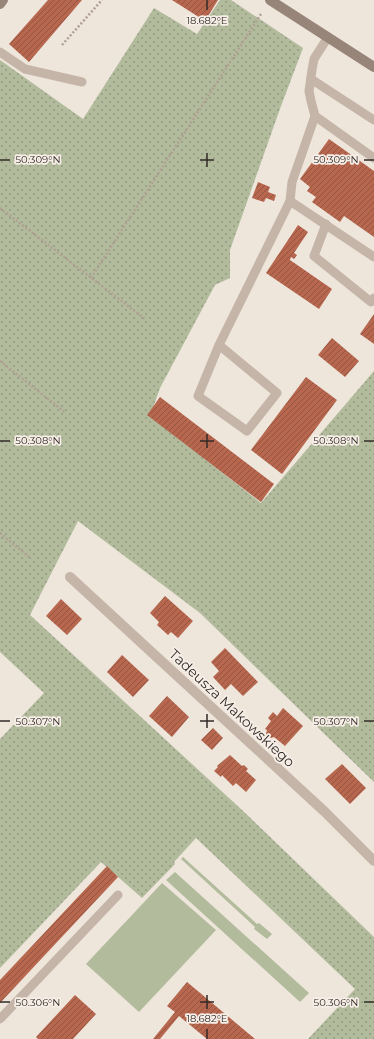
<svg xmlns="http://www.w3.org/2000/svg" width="374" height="1039" font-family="Montserrat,sans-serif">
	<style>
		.green { fill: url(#green-dots) }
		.pitch { fill: #b2bc9d }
		.building { fill: url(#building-hatch) }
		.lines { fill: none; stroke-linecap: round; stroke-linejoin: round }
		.path { stroke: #b19f93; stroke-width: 2.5; stroke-dasharray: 2 2; stroke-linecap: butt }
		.lane { stroke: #c5b5a8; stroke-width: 9 }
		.street { stroke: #c5b5a8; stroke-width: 10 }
		.secondary { stroke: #98857a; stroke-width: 10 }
		.ticks { fill: none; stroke: #332b28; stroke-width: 1.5 }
		.labels { text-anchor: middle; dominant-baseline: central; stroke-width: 3.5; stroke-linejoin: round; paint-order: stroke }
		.street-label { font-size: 14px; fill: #332b28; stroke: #f7efe7 }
		.ticks-label { font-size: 10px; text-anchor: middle; fill: #332b28; stroke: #f7efe7; stroke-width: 3.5; stroke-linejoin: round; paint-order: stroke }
	</style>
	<defs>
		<pattern id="green-dots" width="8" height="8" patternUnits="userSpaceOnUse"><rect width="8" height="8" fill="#b2bc9d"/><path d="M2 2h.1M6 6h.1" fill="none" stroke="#919980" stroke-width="1.8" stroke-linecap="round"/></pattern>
		<pattern id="building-hatch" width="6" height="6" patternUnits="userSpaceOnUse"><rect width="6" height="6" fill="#b8674f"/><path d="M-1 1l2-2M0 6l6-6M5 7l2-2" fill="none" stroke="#965542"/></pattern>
	</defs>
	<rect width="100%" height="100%" fill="#eee5db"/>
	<polygon class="green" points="220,0 231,0 303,48 281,106 230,250 230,278 215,285 160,388 150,416 261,503 374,371 374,782 200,613 78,521 30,615 242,810 374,937 374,1039 308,1039 355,989 196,838 174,862 175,864 142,898 101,862 0,968 0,739 44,693 0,652 0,60 83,119 154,8 197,34"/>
	<g class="pitch">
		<polygon points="183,857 257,924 259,923 272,934 267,939 254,929 255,927 181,859"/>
		<polygon points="175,872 309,993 300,1002 166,880"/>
		<polygon points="162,883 216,930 139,1012 86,964"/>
	</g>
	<g class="building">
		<polygon points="48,0 82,0 29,62 9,44"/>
		<polygon points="172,0 218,0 205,21"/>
		<polygon points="329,139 374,171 374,237 344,216 340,222 312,202 316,197 307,191 310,187 300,179"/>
		<polygon points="258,182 270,187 268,192 276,195 274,201 266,198 264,202 252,198"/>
		<polygon points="298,225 308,232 294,253 297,255 294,259 291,257 290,260 332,289 319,309 266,273"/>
		<polygon points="374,314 374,344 360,334"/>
		<polygon points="332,338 359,361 345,377 318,355"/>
		<polygon points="306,377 337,400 282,474 251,450"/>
		<polygon points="160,397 274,484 261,502 147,415"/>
		<polygon points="165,596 193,621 178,638 171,632 168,635 157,625 159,622 150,613"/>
		<polygon points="61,599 82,619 67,635 46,616"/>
		<polygon points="225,648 258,682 243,696 231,684 225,690 213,677 219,671 211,662"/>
		<polygon points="122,655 149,680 133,697 107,672"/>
		<polygon points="167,696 189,717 172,737 149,716"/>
		<polygon points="283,708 303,726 285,746 274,737 271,738 266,734 267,730 265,729 271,721 268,718 273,712 277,716"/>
		<polygon points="213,728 223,738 212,750 201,740"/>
		<polygon points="230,755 242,766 244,765 248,769 246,771 256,780 246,792 236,783 233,786 222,775 221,777 214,771 218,767 217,766"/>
		<polygon points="342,764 366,788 350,804 325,779"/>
		<polygon points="107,866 118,877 0,1003 0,980"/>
		<polygon points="187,982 199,992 255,1039 207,1039 179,1016 160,1039 153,1039 175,1012 167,1006"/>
		<polygon points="75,995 96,1014 73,1039 38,1039 36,1037"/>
	</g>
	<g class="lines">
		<g class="path">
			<polyline points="62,45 102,0"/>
			<polyline points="0,208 145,319"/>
			<polyline points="91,278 261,14"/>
			<polyline points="0,361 66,413"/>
			<polyline points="0,533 29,557"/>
		</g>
		<g class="lane">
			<polyline points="328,37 314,59 312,70 309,91 311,101 315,116 374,158"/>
			<polyline points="0,52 25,69 82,82"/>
			<polyline points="311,79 374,120"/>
			<polyline points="290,201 374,257"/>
			<polyline points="326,224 314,256 371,302 374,298"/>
			<polyline points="219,345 277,393 247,431 198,396 219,345 290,201 292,182 315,116"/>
			<polyline points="0,1019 118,895"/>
		</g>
		<polyline class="street" points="70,577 325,812 374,861"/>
		<g class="secondary">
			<polyline points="270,0 374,67"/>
			<polyline points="0,4 3,0"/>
		</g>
	</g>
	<path class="ticks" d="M 207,0 L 207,10M 207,153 L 207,167M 0,160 L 10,160M 200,160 L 214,160M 364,160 L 374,160M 207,434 L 207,448M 0,441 L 10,441M 200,441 L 214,441M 364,441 L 374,441M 207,714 L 207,728M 0,721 L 10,721M 200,721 L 214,721M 364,721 L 374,721M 207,995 L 207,1009M 0,1002 L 10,1002M 200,1002 L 214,1002M 364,1002 L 374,1002M 207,1029 L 207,1039"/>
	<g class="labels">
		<g class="street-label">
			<text transform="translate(232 708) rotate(43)">Tadeusza Makowskiego</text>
		</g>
	</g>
	<g class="ticks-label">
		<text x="207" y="24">18.682°E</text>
		<text x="38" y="163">50.309°N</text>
		<text x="336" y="163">50.309°N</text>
		<text x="38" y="444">50.308°N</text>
		<text x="336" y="444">50.308°N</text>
		<text x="38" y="725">50.307°N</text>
		<text x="336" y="725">50.307°N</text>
		<text x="38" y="1006">50.306°N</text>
		<text x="336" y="1006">50.306°N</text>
		<text x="207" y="1022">18.682°E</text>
	</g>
</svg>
